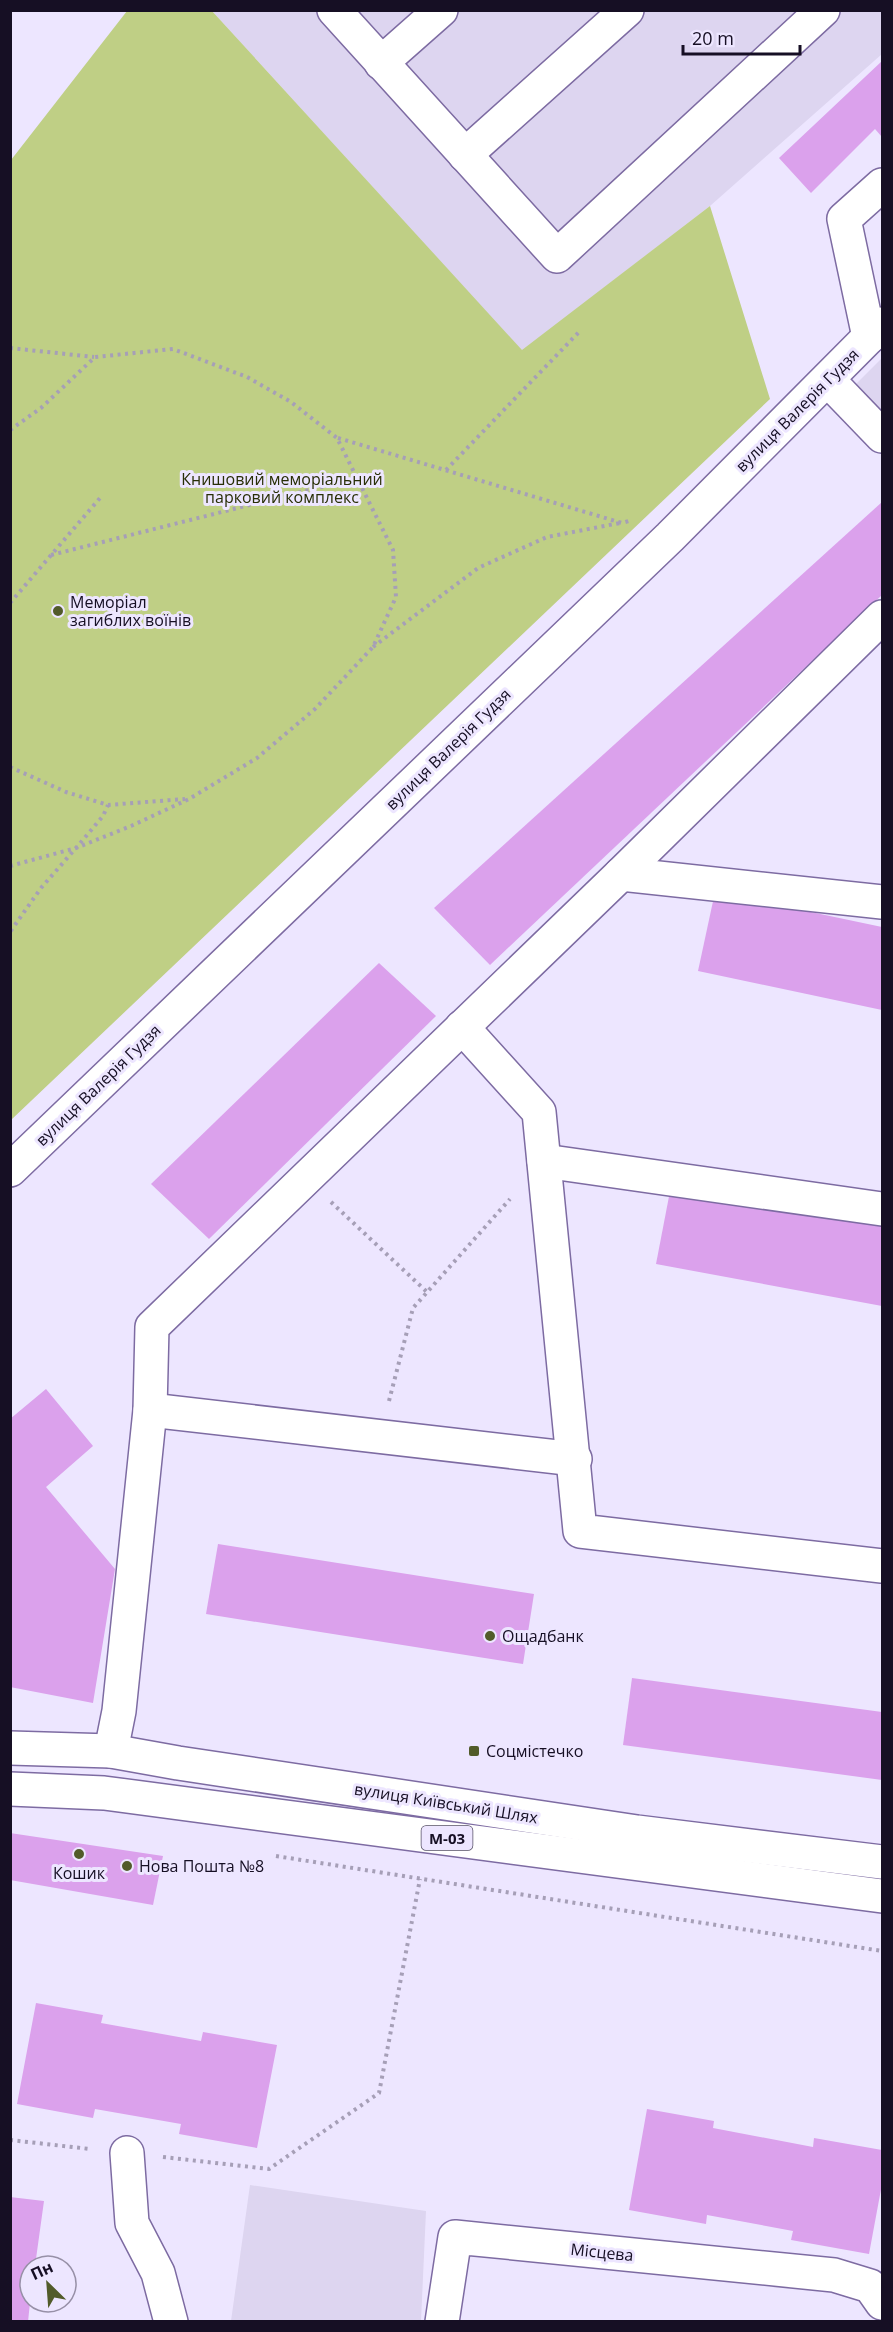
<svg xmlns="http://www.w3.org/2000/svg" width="893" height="2332" font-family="'Open Sans',sans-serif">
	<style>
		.built { fill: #ddd5f0 }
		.green { fill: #bfcf85 }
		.building { fill: #dba1ec }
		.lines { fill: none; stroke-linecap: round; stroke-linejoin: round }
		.minor-casing { stroke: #7d6ba2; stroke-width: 36 }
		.highway-casing { stroke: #7d6ba2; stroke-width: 36 }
		.path { stroke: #a69fb7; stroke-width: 4; stroke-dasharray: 3 4.5; stroke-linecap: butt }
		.minor { stroke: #fff; stroke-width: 33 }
		.highway { stroke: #fff; stroke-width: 33 }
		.poi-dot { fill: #525b2a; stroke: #ede6ff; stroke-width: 2 }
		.labels { text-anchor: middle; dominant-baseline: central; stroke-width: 6; stroke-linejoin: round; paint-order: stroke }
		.shield { fill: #ede6ff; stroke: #565066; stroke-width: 1.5 }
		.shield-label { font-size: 15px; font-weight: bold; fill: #160f24 }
		.street-label { font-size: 16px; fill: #160f24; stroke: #ede6ff }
		.park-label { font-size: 16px; fill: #282e06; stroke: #ede6ff }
		.poi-label { font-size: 16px; fill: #160f24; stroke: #ede6ff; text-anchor: start }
	</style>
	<rect width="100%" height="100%" fill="#ede6ff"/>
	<g class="built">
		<polygon points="212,11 882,11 882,54 710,206 522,351"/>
		<polygon points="882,358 882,420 852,388"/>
		<polygon points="250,2185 426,2211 421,2321 231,2321"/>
	</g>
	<polygon class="green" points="127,11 212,11 522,350 710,206 770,399 11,1120 11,160"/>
	<g class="building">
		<polygon points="882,61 882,137 875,129 811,193 779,158"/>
		<polygon points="882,502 882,595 490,965 434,908"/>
		<polygon points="715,892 882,927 882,1010 698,971"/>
		<polygon points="379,963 436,1016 209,1239 151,1184"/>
		<polygon points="671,1186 882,1225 882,1306 656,1264"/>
		<polygon points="46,1389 93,1446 46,1487 115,1569 93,1703 10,1687 10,1419"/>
		<polygon points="218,1544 534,1594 523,1664 206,1614"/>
		<polygon points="632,1678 882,1712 882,1780 623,1745"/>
		<polygon points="10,1833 163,1856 153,1905 10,1880"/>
		<polygon points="36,2003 103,2015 101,2023 201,2041 203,2032 277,2045 257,2148 179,2134 181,2124 95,2109 93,2118 17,2104"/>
		<polygon points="647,2109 714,2121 713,2128 813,2147 814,2138 882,2150 882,2184 869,2254 791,2240 793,2231 707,2215 706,2224 629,2210"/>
		<polygon points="10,2197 44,2201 35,2266 30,2266 30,2302 28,2322 10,2322"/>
	</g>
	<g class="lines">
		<g class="minor-casing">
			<g id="minor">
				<polyline points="334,10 557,256 823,10"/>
				<polyline points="381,63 441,10"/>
				<polyline points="465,155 627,10"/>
				<polyline points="869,337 844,219 882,185"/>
				<polyline points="828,380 882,436"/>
				<polyline points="621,874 882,902"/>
				<polyline points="462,1027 539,1112 580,1531 882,1566"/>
				<polyline points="544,1161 882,1209"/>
				<polyline points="10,1170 670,537 882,324"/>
				<polyline points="150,1410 575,1459"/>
				<polyline points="111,1751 119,1711 150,1410 152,1327 621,874 882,617"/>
				<polyline points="127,2153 132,2223 158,2273 171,2322"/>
				<polyline points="442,2322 455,2237 834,2275 870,2286 882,2303"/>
			</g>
		</g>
		<g class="highway-casing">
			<g id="highway">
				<polyline points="10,1748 111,1751 178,1763 637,1832 882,1862"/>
				<polyline points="10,1789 104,1793 882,1896"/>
			</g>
		</g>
		<g class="path">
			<polyline points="10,348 94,357"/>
			<polyline points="10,430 41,408 95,357 173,349 247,377 291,402 337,438 393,550 396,597 373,647 315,709 257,758 189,799 131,826 76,848 41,888 10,932"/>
			<polyline points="338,438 622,523 632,520"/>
			<polyline points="446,470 579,332"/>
			<polyline points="51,555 357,478"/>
			<polyline points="10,603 100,498"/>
			<polyline points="373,647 478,568 547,537 620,523"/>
			<polyline points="10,767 66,792 108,805 185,799"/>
			<polyline points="10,866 76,848 103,816 108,805"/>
			<polyline points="331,1202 427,1292"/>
			<polyline points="389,1401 413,1308 510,1199"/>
			<polyline points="276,1856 882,1951"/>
			<polyline points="10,2140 90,2149"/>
			<polyline points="163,2157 269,2169 379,2093 420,1879"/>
		</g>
		<use href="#minor" class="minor"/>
		<use href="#highway" class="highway"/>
	</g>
	<g class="poi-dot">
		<circle cx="58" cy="611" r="6"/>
		<circle cx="490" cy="1636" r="6"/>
		<rect x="468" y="1745" width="12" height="12" rx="3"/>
		<circle cx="79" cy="1854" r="6"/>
		<circle cx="127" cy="1866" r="6"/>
	</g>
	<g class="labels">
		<rect class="shield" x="421.5" y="1826" width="51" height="24" rx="4.5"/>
		<g class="shield-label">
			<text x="447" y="1838">М-03</text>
		</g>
		<g class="street-label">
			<text transform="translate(797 410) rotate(-45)">вулиця Валерія Гудзя</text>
			<text transform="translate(448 749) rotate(-44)">вулиця Валерія Гудзя</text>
			<text transform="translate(98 1085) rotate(-44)">вулиця Валерія Гудзя</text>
			<text transform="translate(446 1803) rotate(9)">вулиця Київський Шлях</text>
			<text transform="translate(602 2252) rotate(6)">Місцева</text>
		</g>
		<g class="park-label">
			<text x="282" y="479">Книшовий меморіальний<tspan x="282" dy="18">парковий комплекс</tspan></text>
		</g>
		<g class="poi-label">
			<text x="70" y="602">Меморіал<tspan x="70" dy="18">загиблих воїнів</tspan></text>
			<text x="502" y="1636">Ощадбанк</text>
			<text x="486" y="1751">Соцмістечко</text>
			<text x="139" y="1866">Нова Пошта №8</text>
			<text x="79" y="1873" text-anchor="middle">Кошик</text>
		</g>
	</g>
	<rect width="893" height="2332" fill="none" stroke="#160f24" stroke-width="24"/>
	<g transform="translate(48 2284) rotate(335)"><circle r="28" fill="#ede6ff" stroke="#9790a7" stroke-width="1.5"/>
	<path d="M0-4.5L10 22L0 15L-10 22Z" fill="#525b2a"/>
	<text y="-9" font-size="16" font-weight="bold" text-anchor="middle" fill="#160f24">Пн</text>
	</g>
	<path d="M683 45v9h117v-9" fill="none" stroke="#160f24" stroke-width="3"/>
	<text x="692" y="45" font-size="18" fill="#160f24" stroke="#ede6ff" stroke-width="4.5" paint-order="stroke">20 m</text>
</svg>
